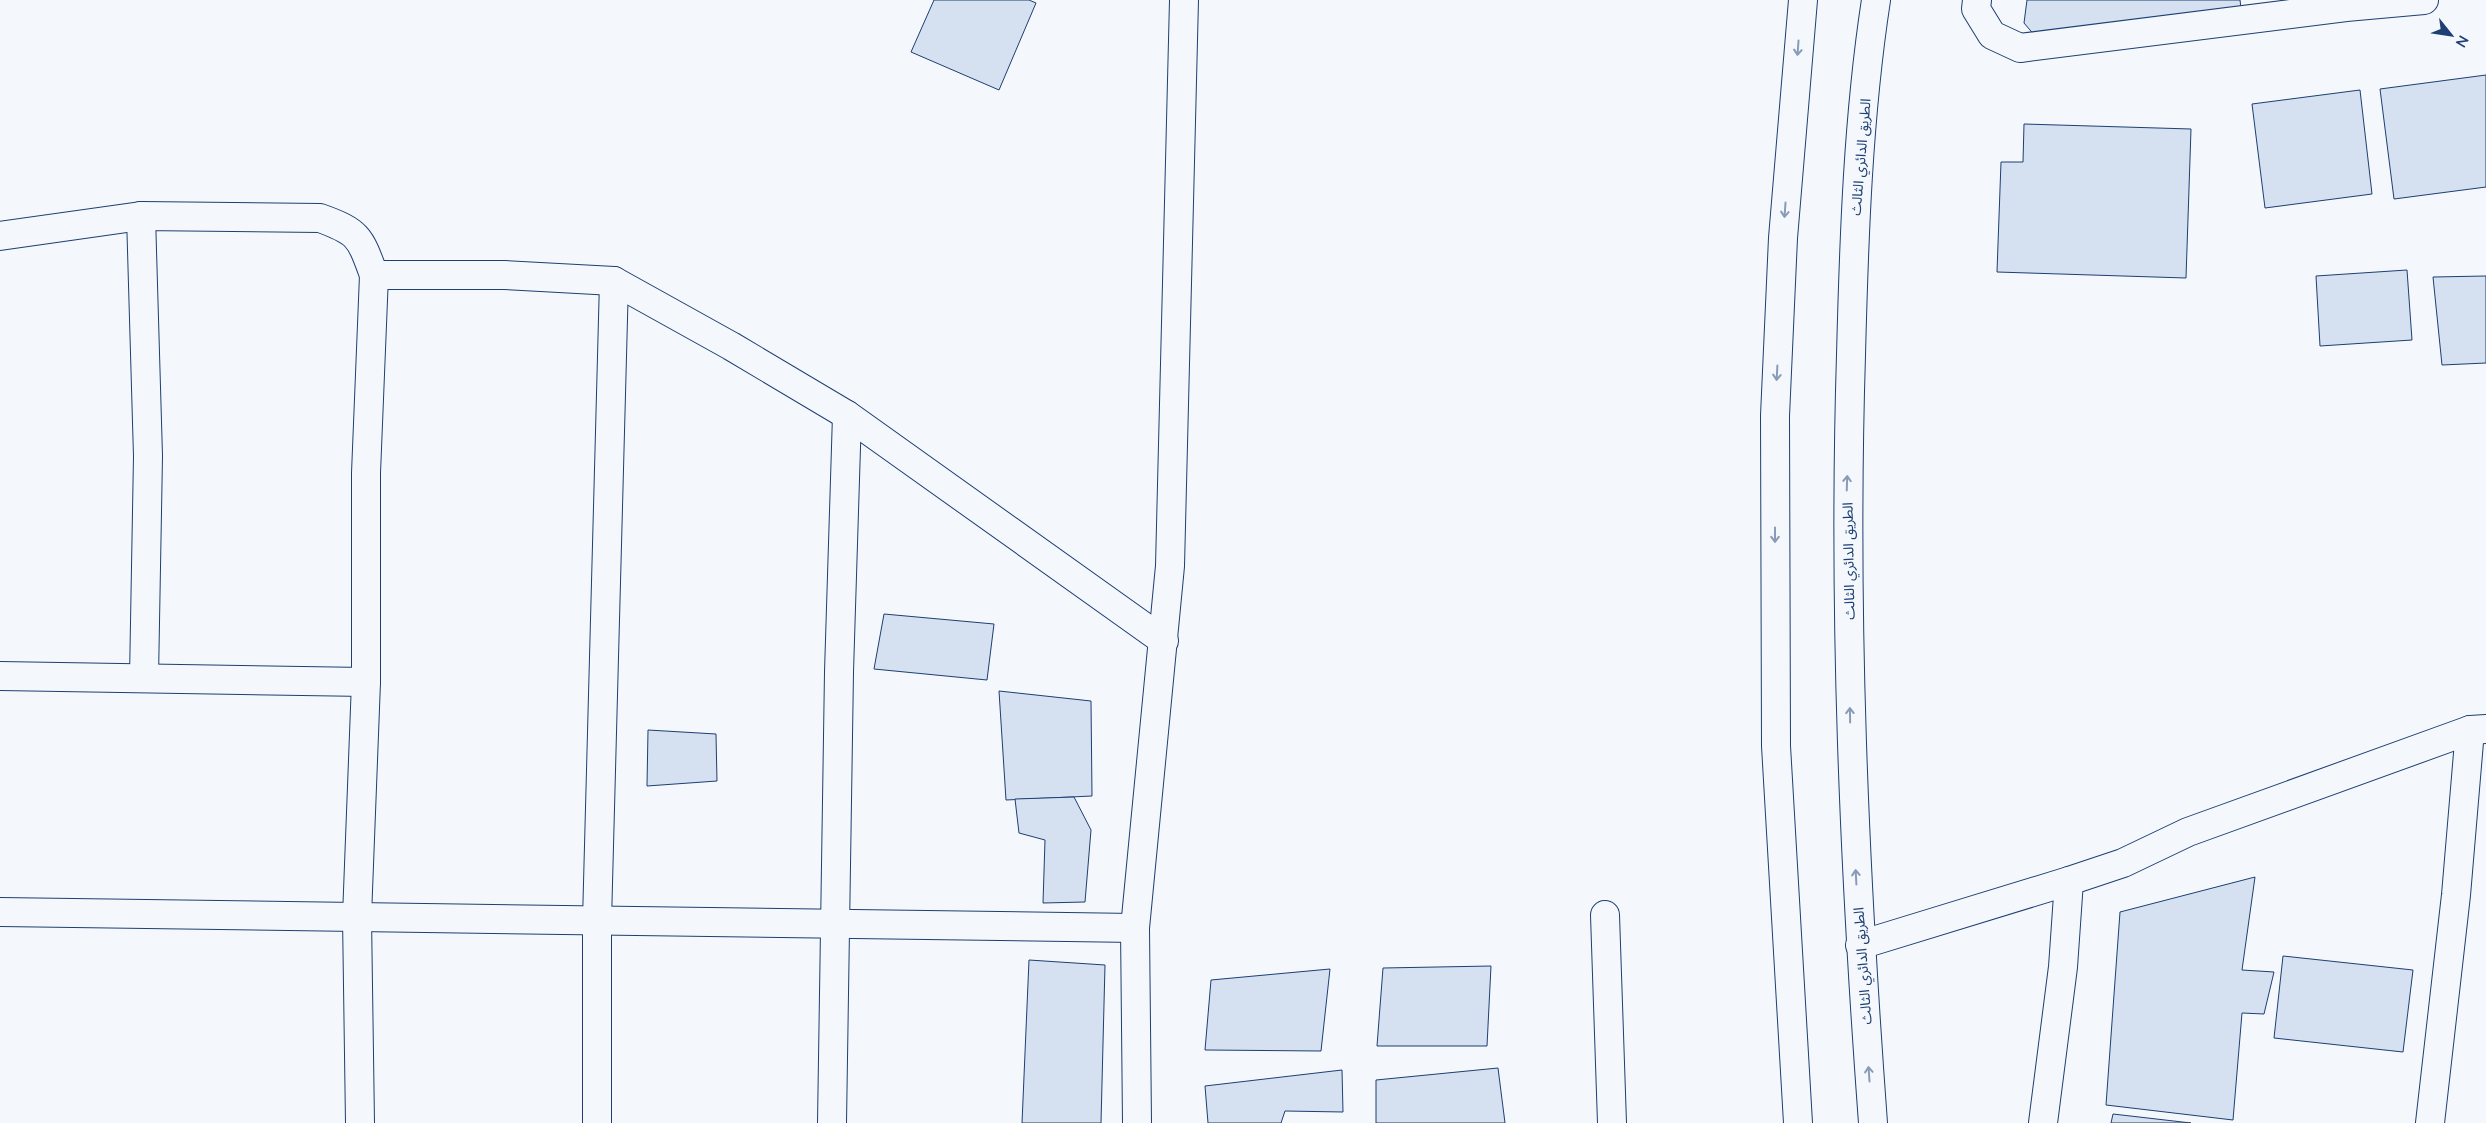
<svg xmlns="http://www.w3.org/2000/svg" width="2486" height="1123" font-family="Lato,'Noto Sans Arabic',sans-serif">
	<style>
		.building { fill: #d5e0f0; stroke: #1d3f73 }
		.lines { fill: none; stroke-linecap: round; stroke-linejoin: round }
		.minor-casing { stroke: #1d3f73; stroke-width: 30 }
		.highway-casing { stroke: #1d3f73; stroke-width: 30 }
		.minor { stroke: #f4f7fb; stroke-width: 28 }
		.highway { stroke: #f4f7fb; stroke-width: 28 }
		.oneway { stroke: #889bb7 }
		.labels { text-anchor: middle; dominant-baseline: central; stroke-width: 4; stroke-linejoin: round; paint-order: stroke }
		.street-label { font-size: 14px; fill: #1d3f73; stroke: #f4f7fb }
	</style>
	<rect width="100%" height="100%" fill="#f4f7fb"/>
	<g class="building">
		<polygon points="934,0 1029,0 1036,3 999,90 911,52"/>
		<polygon points="2027,0 2240,0 2241,8 2036,37 2024,23"/>
		<polygon points="2486,75 2486,187 2394,199 2380,89"/>
		<polygon points="2360,90 2372,194 2265,208 2252,104"/>
		<polygon points="2024,124 2191,129 2186,278 1997,272 2001,162 2023,162"/>
		<polygon points="2407,270 2412,340 2320,346 2316,276"/>
		<polygon points="2486,276 2486,363 2442,365 2433,277"/>
		<polygon points="884,614 994,624 987,680 874,669"/>
		<polygon points="999,691 1091,701 1092,796 1006,800"/>
		<polygon points="648,730 716,734 717,781 647,786"/>
		<polygon points="1074,797 1091,830 1085,902 1043,903 1045,840 1019,833 1015,799"/>
		<polygon points="2255,877 2242,970 2274,972 2264,1014 2242,1013 2233,1120 2106,1105 2120,912"/>
		<polygon points="2283,956 2413,970 2403,1052 2274,1038"/>
		<polygon points="1029,960 1105,965 1101,1123 1022,1123"/>
		<polygon points="1491,966 1487,1046 1377,1046 1383,968"/>
		<polygon points="1330,969 1321,1051 1205,1050 1211,980"/>
		<polygon points="1498,1068 1505,1123 1376,1123 1376,1080"/>
		<polygon points="1342,1070 1343,1112 1285,1111 1281,1123 1208,1123 1205,1086"/>
		<polygon points="2113,1114 2191,1123 2111,1123"/>
	</g>
	<g class="lines">
		<g class="minor-casing">
			<g id="minor">
				<polyline points="1977,0 1976,9 1992,35 2020,48 2346,7 2424,0"/>
				<polyline points="141,216 148,456 144,678"/>
				<path d="M 0,236 L 141,216 L 320,218 C 359,232 360,237 374,275 L 504,275 L 614,281 L 731,346 L 847,415 L 1164,641"/>
				<polyline points="0,676 366,682"/>
				<polyline points="0,912 1135,928"/>
				<polyline points="1605,915 1612,1123"/>
				<polyline points="1860,945 2069,881"/>
				<polyline points="360,1123 357,917 366,682 366,473 374,275"/>
				<polyline points="597,1123 597,921 614,281"/>
				<polyline points="832,1123 839,672 847,415"/>
				<polyline points="1137,1123 1135,928 1170,566 1184,0"/>
				<polyline points="2043,1123 2063,967 2069,881 2123,863 2188,832 2470,730 2486,729"/>
				<polyline points="2430,1123 2456,895 2470,730"/>
			</g>
		</g>
		<g class="highway-casing">
			<g id="highway">
				<polyline points="1798,1123 1776,746 1775,416 1783,238 1803,0"/>
				<path d="M 1873,1123 C 1854,867 1843,612 1851,355 C 1854,237 1858,117 1876,0"/>
			</g>
		</g>
		<use href="#minor" class="minor"/>
		<use href="#highway" class="highway"/>
	</g>
	<defs><path id="oneway-shaft" d="M-6 0H5M1.5-3L5.5 0L1.5 3" fill="none" stroke-width="1.6" stroke-linecap="round" stroke-linejoin="round" transform="scale(1.25)"/></defs>
	<g class="oneway">
		<use href="#oneway-shaft" transform="translate(1798 48) rotate(94)"/>
		<use href="#oneway-shaft" transform="translate(1785 210) rotate(94)"/>
		<use href="#oneway-shaft" transform="translate(1777 373) rotate(93)"/>
		<use href="#oneway-shaft" transform="translate(1847 483) rotate(-88)"/>
		<use href="#oneway-shaft" transform="translate(1775 535) rotate(90)"/>
		<use href="#oneway-shaft" transform="translate(1850 715) rotate(-91)"/>
		<use href="#oneway-shaft" transform="translate(1856 877) rotate(-93)"/>
		<use href="#oneway-shaft" transform="translate(1869 1074) rotate(-94)"/>
	</g>
	<g class="labels">
		<g class="street-label">
			<text transform="translate(1860 157) rotate(-85)">الطريق الدائري الثالث</text>
			<text transform="translate(1848 561) rotate(-91)">الطريق الدائري الثالث</text>
			<text transform="translate(1862 966) rotate(-94)">الطريق الدائري الثالث</text>
		</g>
	</g>
	<g transform="translate(2451 35) rotate(120)" stroke="#f4f7fb" stroke-width="4" paint-order="stroke">
	<path d="M0-4L9 19L0 12L-9 19Z" fill="#1d3f73"/>
	<text y="-8" font-size="14" font-weight="bold" text-anchor="middle" fill="#1d3f73">N</text>
	</g>
</svg>
